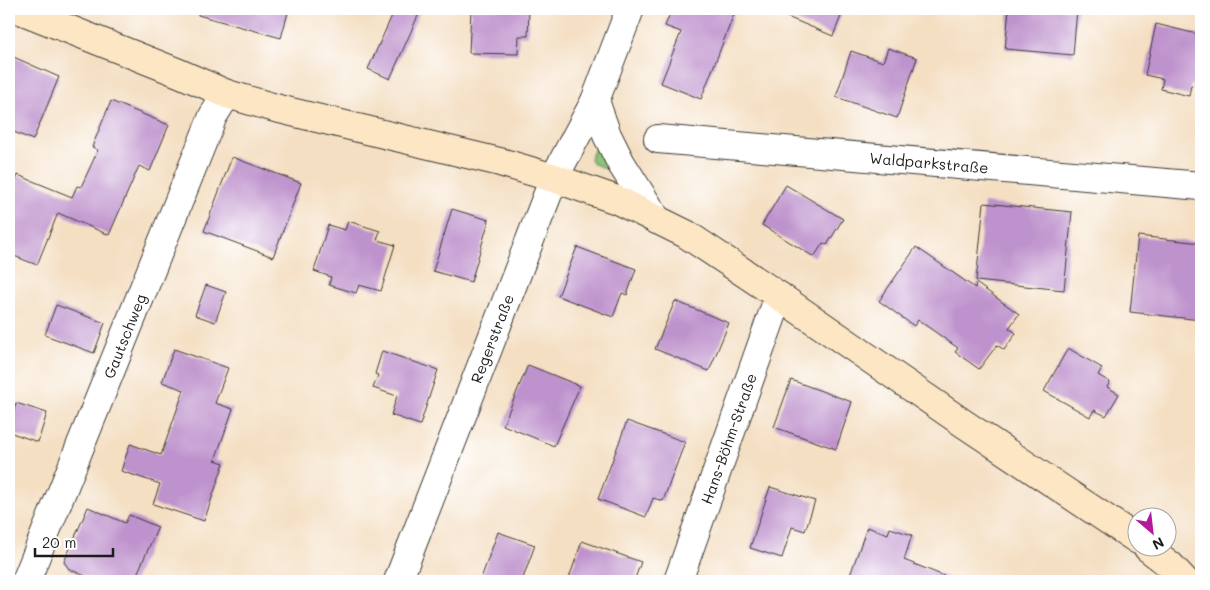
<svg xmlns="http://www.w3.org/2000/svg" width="1210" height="590" font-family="Mali,sans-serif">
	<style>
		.green { fill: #8dc578; stroke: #54704a }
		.building { fill: #be92cc }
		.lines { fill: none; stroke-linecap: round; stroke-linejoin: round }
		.street-casing { stroke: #3c3935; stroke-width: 30 }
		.secondary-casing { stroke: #3c3935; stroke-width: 30 }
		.street { stroke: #fff; stroke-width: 28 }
		.secondary { stroke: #fce6c4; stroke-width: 28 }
		.labels { text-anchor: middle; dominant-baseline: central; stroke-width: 4; stroke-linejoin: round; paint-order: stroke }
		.street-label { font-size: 15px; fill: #1c1c1c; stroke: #fff }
	</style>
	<rect width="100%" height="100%" fill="#fff"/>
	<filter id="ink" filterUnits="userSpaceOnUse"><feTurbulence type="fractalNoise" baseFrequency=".02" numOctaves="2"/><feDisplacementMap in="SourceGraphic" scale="10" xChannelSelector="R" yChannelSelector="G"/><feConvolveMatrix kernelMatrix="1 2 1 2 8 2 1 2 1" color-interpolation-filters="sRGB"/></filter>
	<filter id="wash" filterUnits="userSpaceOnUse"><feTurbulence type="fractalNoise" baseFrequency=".0096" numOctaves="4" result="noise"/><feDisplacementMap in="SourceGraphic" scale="20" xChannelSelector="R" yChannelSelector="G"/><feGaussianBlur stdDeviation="1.12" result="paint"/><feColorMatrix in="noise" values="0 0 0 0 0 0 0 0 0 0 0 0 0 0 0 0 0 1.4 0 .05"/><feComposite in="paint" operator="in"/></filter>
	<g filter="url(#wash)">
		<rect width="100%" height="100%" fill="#f4dfc3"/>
		<polygon class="green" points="599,139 620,175 592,163 590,159"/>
		<g id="blocks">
			<g class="building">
				<polygon points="198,9 289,9 281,38 198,15"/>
				<polygon points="395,9 421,9 390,79 368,69"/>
				<polygon points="471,9 529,9 528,36 519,36 518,54 469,53"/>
				<polygon points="672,9 736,9 701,99 661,83 681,32 665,26"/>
				<polygon points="768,9 844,9 833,36"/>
				<polygon points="1009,9 1077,9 1073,55 1005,49"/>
				<polygon points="1156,24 1201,35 1201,87 1191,85 1189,96 1161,89 1163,79 1145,75"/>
				<polygon points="888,48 917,58 897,118 836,97 851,51 883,62"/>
				<polygon points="9,55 59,77 33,140 9,130"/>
				<polygon points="111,101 169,125 150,171 139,166 109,235 58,213 37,265 9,254 9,199 18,175 72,197 77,186 81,187 98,150 92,147"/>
				<polygon points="232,157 301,183 273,257 204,231"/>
				<polygon points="786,185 843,219 827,245 823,243 814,257 762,225"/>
				<polygon points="984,203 1072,212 1064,290 976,281"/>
				<polygon points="452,209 489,220 471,282 433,271"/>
				<polygon points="348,221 380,231 377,240 395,245 381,291 359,285 356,293 329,285 331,277 314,271 328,225 345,230"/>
				<polygon points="1138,236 1201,243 1201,320 1130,312"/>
				<polygon points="577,247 636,269 627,295 622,293 613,317 558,296"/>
				<polygon points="916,247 975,288 976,283 1019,314 1009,328 1016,333 1004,350 997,345 979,369 955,352 958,348 918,320 914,326 879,301"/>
				<polygon points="206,285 226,292 215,322 195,315"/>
				<polygon points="675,301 729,323 709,371 655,349"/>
				<polygon points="56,305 105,323 94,353 45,335"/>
				<polygon points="1068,348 1102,368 1098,375 1110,382 1107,387 1119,394 1106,416 1094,410 1090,417 1044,391"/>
				<polygon points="174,349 228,368 215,403 233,409 215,460 224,463 204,521 153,504 160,484 121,471 130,444 161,455 184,390 162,382"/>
				<polygon points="382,351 438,370 420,425 391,415 397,396 373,388 378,375 375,374"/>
				<polygon points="528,365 580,386 554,446 503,425"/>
				<polygon points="791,380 852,402 836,449 774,427"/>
				<polygon points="16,403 47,413 38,442 9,432 9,425"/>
				<polygon points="627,421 685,442 663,501 653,498 646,517 598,499"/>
				<polygon points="770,487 815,501 805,531 792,527 782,558 750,548"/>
				<polygon points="88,507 125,523 129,515 158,527 134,581 97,581 69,569 64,562"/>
				<polygon points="867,527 888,534 890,528 912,535 904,560 954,580 954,581 848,581"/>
				<polygon points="498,532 535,545 522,581 480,581"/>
				<polygon points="582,541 641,562 634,581 568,581"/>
			</g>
		</g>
	</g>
	<g filter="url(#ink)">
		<use href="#blocks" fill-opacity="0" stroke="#3c3935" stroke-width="1"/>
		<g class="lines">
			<g class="street-casing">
				<g id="street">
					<polyline points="595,101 607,135 621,163 657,220"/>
					<path id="s1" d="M 658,139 L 1201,186"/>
					<path id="s2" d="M 26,581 L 213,116 L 227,94"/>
					<path id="s3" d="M 398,581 L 554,178 L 595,101 L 630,9"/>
					<path id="s4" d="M 678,581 L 779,296"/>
				</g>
			</g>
			<g class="secondary-casing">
				<g id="secondary">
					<polyline points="18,9 179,73 227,94 279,109 500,162 554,178 617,200 686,234 779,296 963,423 1138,540"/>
					<polyline points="1148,548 1170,565 1185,581"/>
				</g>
			</g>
			<use href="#street" class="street"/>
			<use href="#secondary" class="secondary"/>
		</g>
	</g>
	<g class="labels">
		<g class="street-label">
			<text stroke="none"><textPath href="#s1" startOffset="272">Waldparkstraße</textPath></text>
			<text stroke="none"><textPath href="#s2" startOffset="264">Gautschweg</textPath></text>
			<text stroke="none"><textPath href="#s3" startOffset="260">Regerstraße</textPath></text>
			<text stroke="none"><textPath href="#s4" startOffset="151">Hans-Böhm-Straße</textPath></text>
		</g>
	</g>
	<rect width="1210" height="590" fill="none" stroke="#fff" stroke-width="30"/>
	<g transform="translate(1152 532) rotate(152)"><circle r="24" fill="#ffffff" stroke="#a4a4a4"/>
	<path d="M0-4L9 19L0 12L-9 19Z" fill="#b5179e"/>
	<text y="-8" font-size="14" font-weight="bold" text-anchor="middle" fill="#1c1c1c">N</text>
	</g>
	<path d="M35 548v8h78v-8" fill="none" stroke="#1c1c1c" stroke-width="2.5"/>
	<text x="42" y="548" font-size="15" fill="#1c1c1c" stroke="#ffffff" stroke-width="4" paint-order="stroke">20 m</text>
</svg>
